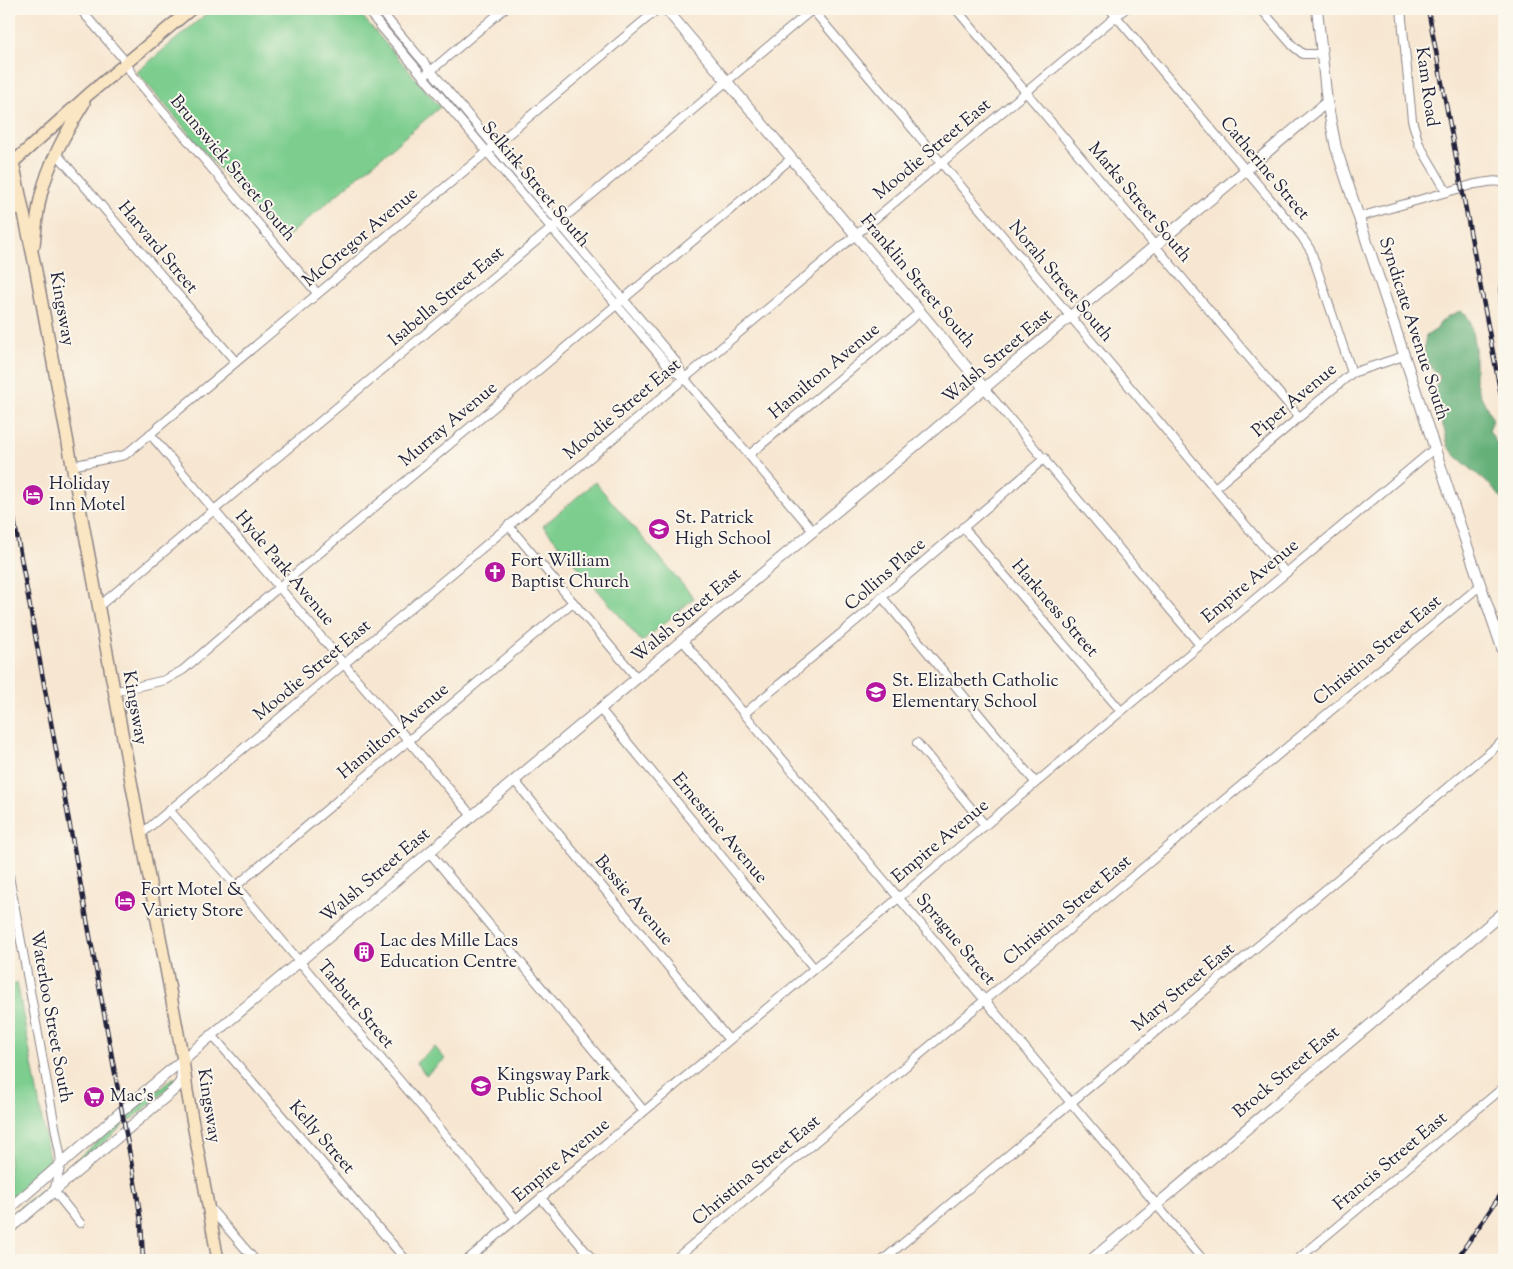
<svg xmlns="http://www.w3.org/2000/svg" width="1513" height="1269" font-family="'Sorts Mill Goudy',serif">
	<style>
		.green { fill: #7ccd8e; stroke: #4f7864 }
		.forest { fill: #65b079; stroke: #44695a }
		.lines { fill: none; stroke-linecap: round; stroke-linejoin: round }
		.minor-casing { stroke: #8c8486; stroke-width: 10 }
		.tertiary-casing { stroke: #8c8486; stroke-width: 12 }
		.secondary-casing { stroke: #8c8486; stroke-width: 14 }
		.minor { stroke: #fff; stroke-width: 8 }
		.tertiary { stroke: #fff; stroke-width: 10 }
		.secondary { stroke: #fbe6c3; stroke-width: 11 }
		.rail-casing { stroke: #22223b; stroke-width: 4.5 }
		.rail { stroke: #fbf7ec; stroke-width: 2.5; stroke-dasharray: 8; stroke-linecap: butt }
		.labels { text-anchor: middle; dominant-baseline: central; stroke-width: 4; stroke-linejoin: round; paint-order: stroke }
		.street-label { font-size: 18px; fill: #22223b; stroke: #fbf7ec }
		.poi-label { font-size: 18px; fill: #22223b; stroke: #fbf7ec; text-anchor: start }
	</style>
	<rect width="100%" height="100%" fill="#fbf7ec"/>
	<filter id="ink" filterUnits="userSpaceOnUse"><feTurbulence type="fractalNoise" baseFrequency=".02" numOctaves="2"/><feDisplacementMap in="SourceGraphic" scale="10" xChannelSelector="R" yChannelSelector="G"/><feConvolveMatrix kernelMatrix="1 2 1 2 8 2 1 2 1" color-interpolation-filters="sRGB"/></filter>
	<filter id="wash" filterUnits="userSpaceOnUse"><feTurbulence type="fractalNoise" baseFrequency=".0096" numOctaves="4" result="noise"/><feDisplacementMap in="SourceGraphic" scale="20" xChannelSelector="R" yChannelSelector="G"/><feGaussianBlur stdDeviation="1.12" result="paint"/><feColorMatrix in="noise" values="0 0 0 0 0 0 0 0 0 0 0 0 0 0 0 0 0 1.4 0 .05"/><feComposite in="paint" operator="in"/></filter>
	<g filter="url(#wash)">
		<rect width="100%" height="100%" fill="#f7e7d2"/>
		<g class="green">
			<polygon points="212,9 356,9 440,107 281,242 137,72"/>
			<polygon points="595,482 694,598 642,642 543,526"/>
			<polygon points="17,982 50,1163 49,1169 9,1203 9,990"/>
			<polygon points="435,1047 445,1059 426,1075 416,1063"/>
			<polygon points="173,1078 177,1079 177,1081 131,1120 128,1119 127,1116 129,1114"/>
			<polygon points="122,1123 122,1127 77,1165 74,1163 78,1158 118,1124"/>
			<polygon points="42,1189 45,1191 44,1193 9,1222 9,1216"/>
		</g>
		<path class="forest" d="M 1460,311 L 1466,314 L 1470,321 L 1475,348 L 1475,379 L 1478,390 L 1493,420 L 1489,430 L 1504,456 L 1504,501 L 1491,486 L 1456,456 L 1448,446 L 1444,428 L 1434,408 L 1432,397 L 1433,391 L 1439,381 L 1440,376 C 1425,363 1422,356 1426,336 L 1437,329 L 1440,323 L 1447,317 Z"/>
	</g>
	<g filter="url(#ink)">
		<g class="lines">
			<g class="minor-casing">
				<g id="minor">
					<polyline points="80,9 126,62 131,73 317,293"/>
					<polyline points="366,9 671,369 684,378 813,531"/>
					<polyline points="379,9 677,363 683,376"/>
					<polyline points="812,9 1286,573"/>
					<polyline points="956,9 1299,417"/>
					<polyline points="1110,9 1302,237 1311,251 1352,373"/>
					<polyline points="1261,9 1293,46 1303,54 1322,54"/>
					<polyline points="1401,9 1412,120 1419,144 1447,192"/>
					<polyline points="427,74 504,9"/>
					<polyline points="56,153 236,362"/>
					<path d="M 1359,217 L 1475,184 C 1485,183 1495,179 1504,183"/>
					<polyline points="985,389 1200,645"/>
					<polyline points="150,434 472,816"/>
					<polyline points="749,455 920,312"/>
					<polyline points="71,466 125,455 658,9"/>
					<polyline points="1215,488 1352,373 1404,356"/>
					<polyline points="508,525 637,678"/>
					<polyline points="963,527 1121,711"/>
					<polyline points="882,597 1035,782"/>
					<polyline points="98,607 552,228 813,9"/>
					<polyline points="683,641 1203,1260"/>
					<polyline points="113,692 165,680 183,670 279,587 792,158"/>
					<polyline points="600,709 814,968"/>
					<polyline points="745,713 869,610 882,597 1045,458"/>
					<polyline points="917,743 985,825"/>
					<polyline points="514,780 729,1040"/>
					<polyline points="170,811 236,886 516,1219"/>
					<polyline points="140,835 1125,9"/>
					<polyline points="429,852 644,1111"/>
					<polyline points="9,876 60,1154 61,1164 54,1191 80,1223"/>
					<polyline points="236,886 573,602"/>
					<polyline points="212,1035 406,1260"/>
					<polyline points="541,1198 593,1260"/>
					<polyline points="209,1207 255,1260"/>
					<polyline points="467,1260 1435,448"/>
					<polyline points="674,1260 1481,585"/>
					<polyline points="883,1260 1504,740"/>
					<polyline points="1297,1260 1504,1087"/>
				</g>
			</g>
			<g class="tertiary-casing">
				<g id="tertiary">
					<polyline points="666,9 985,389"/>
					<polyline points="1317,9 1327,102 1336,148 1457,516 1504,654"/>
					<polyline points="9,1209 122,1111 509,785 1327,102"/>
					<polyline points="9,1229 175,1089 181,1082 182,1071"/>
					<polyline points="1091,1260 1504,912"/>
				</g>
			</g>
			<g class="secondary-casing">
				<g id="secondary">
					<polyline points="13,162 35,266 183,1060 187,1091 218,1260"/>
					<polyline points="9,166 89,94 191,9"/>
					<polyline points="9,194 16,201 19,209"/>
					<path d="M 34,245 C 36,228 37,211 41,195 C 49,162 66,132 84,103"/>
				</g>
			</g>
			<use href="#minor" class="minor"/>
			<use href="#tertiary" class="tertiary"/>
			<use href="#secondary" class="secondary"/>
			<g class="rail-casing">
				<g id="rail">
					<polyline points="1428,9 1504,411"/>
					<path d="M 1504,275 C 1499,295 1501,315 1504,335"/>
					<polyline points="9,492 137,1194 141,1222 143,1260"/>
					<polyline points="1456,1260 1504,1190"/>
				</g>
			</g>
			<use href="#rail" class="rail"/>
		</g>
	</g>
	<defs>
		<g id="hotel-disc" transform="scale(1.125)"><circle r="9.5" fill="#b5179e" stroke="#fbf7ec"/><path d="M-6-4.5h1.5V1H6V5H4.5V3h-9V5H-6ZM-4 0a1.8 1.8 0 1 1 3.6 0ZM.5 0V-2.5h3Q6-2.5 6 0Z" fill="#fff"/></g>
		<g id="school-disc" transform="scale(1.125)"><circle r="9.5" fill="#b5179e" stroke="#fbf7ec"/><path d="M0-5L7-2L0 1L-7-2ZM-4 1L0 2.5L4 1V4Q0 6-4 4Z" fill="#fff"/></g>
		<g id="church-disc" transform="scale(1.125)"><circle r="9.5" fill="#b5179e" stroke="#fbf7ec"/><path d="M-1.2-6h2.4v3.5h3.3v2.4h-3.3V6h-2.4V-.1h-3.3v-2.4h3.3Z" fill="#fff"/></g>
		<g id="building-disc" transform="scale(1.125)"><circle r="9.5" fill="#b5179e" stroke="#fbf7ec"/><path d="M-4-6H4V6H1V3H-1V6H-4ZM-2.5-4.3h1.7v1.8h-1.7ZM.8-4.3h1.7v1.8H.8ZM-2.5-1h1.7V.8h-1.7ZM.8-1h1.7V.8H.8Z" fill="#fff"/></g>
		<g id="supermarket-disc" transform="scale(1.125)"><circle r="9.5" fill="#b5179e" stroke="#fbf7ec"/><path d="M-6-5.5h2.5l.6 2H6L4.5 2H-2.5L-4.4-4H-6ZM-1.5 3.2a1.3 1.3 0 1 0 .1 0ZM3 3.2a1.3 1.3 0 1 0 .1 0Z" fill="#fff"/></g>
	</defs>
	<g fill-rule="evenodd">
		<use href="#hotel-disc" x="33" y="495"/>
		<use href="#school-disc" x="659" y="529"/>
		<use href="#church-disc" x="495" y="572"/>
		<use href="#school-disc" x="876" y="692"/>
		<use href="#hotel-disc" x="125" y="901"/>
		<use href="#building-disc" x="364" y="952"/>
		<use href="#school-disc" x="481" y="1086"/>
		<use href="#supermarket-disc" x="94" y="1097"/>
	</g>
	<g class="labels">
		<g class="street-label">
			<text transform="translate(1426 87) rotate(82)">Kam Road</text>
			<text transform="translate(933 150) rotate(-40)">Moodie Street East</text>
			<text transform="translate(232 169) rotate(50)">Brunswick Street South</text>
			<text transform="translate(1264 169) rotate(50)">Catherine Street</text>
			<text transform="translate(535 185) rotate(50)">Selkirk Street South</text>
			<text transform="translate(1139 203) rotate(50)">Marks Street South</text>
			<text transform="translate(361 238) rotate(-40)">McGregor Avenue</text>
			<text transform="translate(157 248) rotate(50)">Harvard Street</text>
			<text transform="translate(917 282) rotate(50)">Franklin Street South</text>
			<text transform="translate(1060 282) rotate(50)">Norah Street South</text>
			<text transform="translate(447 297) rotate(-40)">Isabella Street East</text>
			<text transform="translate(61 309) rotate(80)">Kingsway</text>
			<text transform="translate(1413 329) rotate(72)">Syndicate Avenue South</text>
			<text transform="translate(998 357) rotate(-40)">Walsh Street East</text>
			<text transform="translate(825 372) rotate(-40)">Hamilton Avenue</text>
			<text transform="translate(1295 401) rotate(-40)">Piper Avenue</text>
			<text transform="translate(623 410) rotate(-40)">Moodie Street East</text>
			<text transform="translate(449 425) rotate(-40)">Murray Avenue</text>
			<text transform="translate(284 569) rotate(50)">Hyde Park Avenue</text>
			<text transform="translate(886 575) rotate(-41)">Collins Place</text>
			<text transform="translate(1251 582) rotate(-40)">Empire Avenue</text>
			<text transform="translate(1054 609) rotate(49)">Harkness Street</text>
			<text transform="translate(687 616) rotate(-40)">Walsh Street East</text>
			<text transform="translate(1378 651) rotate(-40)">Christina Street East</text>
			<text transform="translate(313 671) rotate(-40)">Moodie Street East</text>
			<text transform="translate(134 708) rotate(80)">Kingsway</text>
			<text transform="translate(394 732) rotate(-40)">Hamilton Avenue</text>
			<text transform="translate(719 829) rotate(50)">Ernestine Avenue</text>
			<text transform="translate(941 842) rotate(-40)">Empire Avenue</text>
			<text transform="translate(376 876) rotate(-40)">Walsh Street East</text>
			<text transform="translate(633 901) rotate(50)">Bessie Avenue</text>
			<text transform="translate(1068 911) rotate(-40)">Christina Street East</text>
			<text transform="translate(955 940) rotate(50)">Sprague Street</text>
			<text transform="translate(1184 988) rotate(-40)">Mary Street East</text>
			<text transform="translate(355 1005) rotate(50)">Tarbutt Street</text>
			<text transform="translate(50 1017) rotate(80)">Waterloo Street South</text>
			<text transform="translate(1287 1073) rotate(-40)">Brock Street East</text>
			<text transform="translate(208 1106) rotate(81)">Kingsway</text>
			<text transform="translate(321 1138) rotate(49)">Kelly Street</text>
			<text transform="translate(562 1161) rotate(-40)">Empire Avenue</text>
			<text transform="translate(1391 1162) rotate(-40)">Francis Street East</text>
			<text transform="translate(757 1171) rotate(-40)">Christina Street East</text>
		</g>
		<g class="poi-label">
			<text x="49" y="485">Holiday<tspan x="49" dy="21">Inn Motel</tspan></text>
			<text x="675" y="519">St. Patrick<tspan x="675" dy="21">High School</tspan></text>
			<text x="511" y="562">Fort William<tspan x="511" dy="21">Baptist Church</tspan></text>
			<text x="892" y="682">St. Elizabeth Catholic<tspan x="892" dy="21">Elementary School</tspan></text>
			<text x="141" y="891">Fort Motel &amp;<tspan x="141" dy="21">Variety Store</tspan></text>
			<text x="380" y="942">Lac des Mille Lacs<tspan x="380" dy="21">Education Centre</tspan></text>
			<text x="497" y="1076">Kingsway Park<tspan x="497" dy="21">Public School</tspan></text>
			<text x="110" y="1097">Mac's</text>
		</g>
	</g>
	<rect width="1513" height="1269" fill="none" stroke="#fbf7ec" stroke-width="30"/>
</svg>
